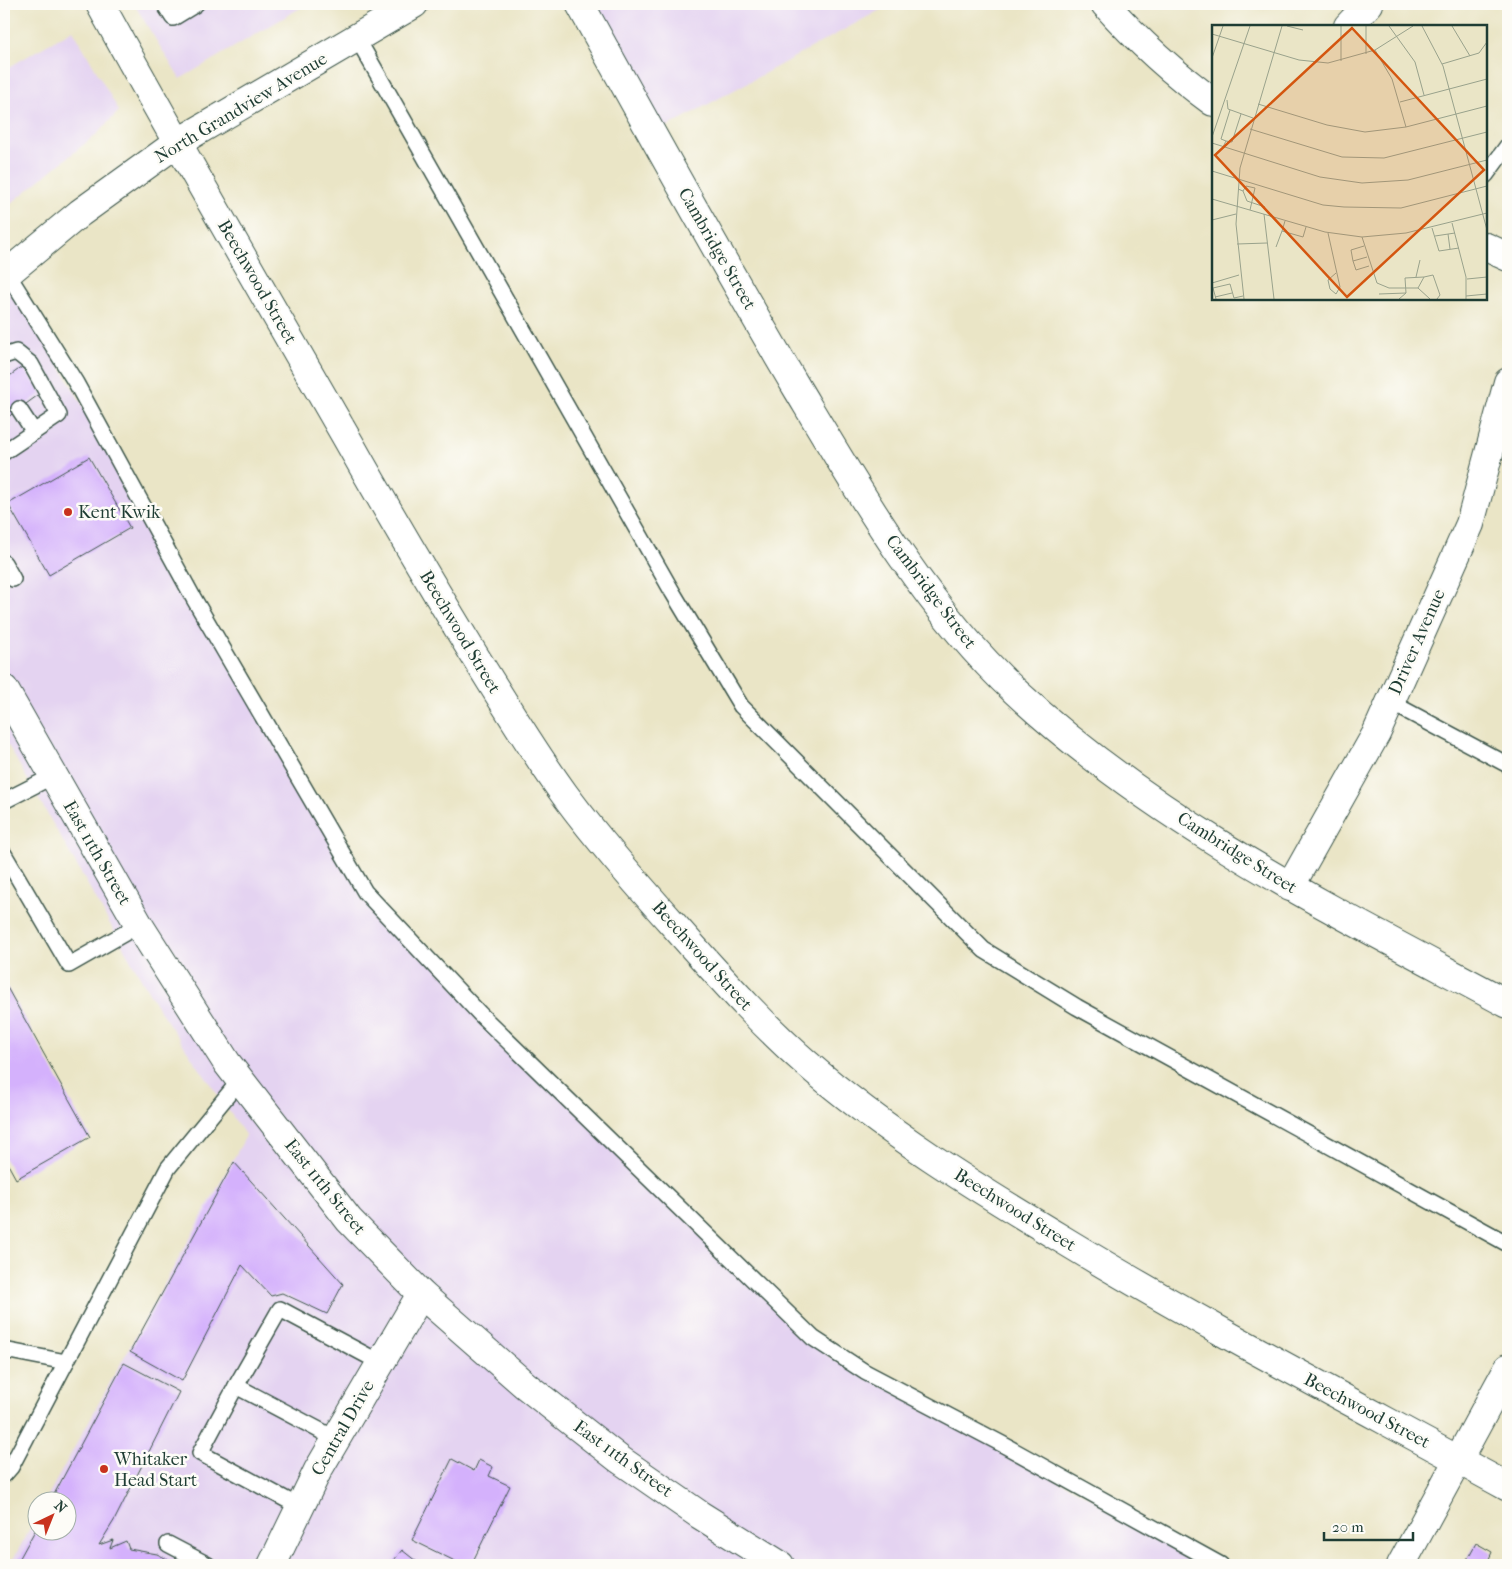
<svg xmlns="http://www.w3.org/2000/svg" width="1512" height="1569" font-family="'IM FELL French Canon',serif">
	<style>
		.built { fill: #e4d3f1 }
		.building { fill: #d4b1fc }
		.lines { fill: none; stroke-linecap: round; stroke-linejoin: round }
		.service-casing { stroke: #3d564a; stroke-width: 18 }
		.minor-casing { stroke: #3d564a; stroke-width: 30 }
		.tertiary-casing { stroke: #3d564a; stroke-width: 30 }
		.primary-casing { stroke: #3d564a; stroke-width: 30 }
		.service { stroke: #fff; stroke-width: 15 }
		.minor { stroke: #fff; stroke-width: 28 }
		.tertiary { stroke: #fff; stroke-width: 28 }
		.primary { stroke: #fff; stroke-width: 28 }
		.poi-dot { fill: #c8321e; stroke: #fdfcf7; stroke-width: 2 }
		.labels { text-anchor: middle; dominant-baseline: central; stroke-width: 5; stroke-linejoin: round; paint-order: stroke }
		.street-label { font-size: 18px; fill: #1f3d34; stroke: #fdfcf7 }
		.poi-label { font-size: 18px; fill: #1f3d34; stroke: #fdfcf7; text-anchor: start }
		.inset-road { fill: none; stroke: #99a28c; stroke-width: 1 }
		.view { fill: #d45610; fill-opacity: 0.15; stroke: #d45610; stroke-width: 2.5 }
		.inset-edge { fill: none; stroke: #1f3d34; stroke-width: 2.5 }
	</style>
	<rect width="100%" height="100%" fill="#fdfcf7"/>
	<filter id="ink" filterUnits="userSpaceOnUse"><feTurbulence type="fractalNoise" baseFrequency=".02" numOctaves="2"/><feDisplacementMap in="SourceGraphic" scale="10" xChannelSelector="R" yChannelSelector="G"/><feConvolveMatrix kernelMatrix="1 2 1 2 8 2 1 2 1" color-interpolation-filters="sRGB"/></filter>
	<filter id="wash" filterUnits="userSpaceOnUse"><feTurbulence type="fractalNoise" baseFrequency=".0096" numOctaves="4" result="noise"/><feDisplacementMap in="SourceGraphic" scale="20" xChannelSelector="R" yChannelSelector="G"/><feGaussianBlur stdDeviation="1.12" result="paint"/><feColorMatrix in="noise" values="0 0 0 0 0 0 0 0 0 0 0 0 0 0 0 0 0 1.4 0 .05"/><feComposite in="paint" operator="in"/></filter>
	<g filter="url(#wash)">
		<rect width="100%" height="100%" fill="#eae5c6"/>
		<g class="built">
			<polygon points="134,4 307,4 180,79"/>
			<polygon points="582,4 891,4 652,135"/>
			<polygon points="73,30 119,111 98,133 4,209 4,70"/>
			<polygon points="7,274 358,884 830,1357 1215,1565 10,1565 37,1516 38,1532 68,1532 68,1502 45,1501 246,1136 158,1008 4,738 4,277"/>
		</g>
		<g id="blocks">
			<g class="building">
				<polygon points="22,367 41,393 4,420 4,380"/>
				<polygon points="89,457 130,528 49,575 8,504"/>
				<polygon points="4,982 90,1137 16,1179 4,1157"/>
				<polygon points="234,1162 343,1284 327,1314 282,1293 271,1296 242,1265 182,1381 130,1352"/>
				<polygon points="124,1363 179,1392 115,1519 99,1545 113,1540 110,1548 126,1541 129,1549 157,1554 179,1565 16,1565 38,1525 38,1532 68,1532 68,1502 50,1502"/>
				<polygon points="452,1459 474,1471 479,1460 493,1467 489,1476 510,1486 471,1565 463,1565 412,1540"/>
				<polygon points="1476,1543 1492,1552 1489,1559 1500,1565 1464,1565"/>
				<polygon points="402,1550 421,1565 390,1565"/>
			</g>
		</g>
	</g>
	<g filter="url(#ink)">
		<use href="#blocks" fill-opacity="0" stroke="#3d564a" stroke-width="1"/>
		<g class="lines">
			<g class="service-casing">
				<g id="service">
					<polyline points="164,4 173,18 196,4"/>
					<polyline points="357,38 673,593 741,706 984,950 1077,1007 1508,1244"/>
					<polyline points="1486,175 1508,145"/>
					<polyline points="4,268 76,383 194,599 365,892 480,1014 813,1338 865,1372 1002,1444 1221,1565"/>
					<polyline points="4,356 16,352 31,364 59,415 4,452"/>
					<polyline points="19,409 34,432"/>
					<polyline points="4,563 13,579"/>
					<polyline points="1390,702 1508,765"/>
					<polyline points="4,801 53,776"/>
					<polyline points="4,854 69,965 139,925"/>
					<polyline points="4,1350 66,1362"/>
					<polyline points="236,1386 280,1309 381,1363"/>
					<polyline points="4,1475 11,1467 168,1168 240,1080"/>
					<polyline points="300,1507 200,1453 236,1386 336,1439"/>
					<polyline points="168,1544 208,1565"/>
				</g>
			</g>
			<g class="minor-casing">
				<g id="minor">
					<path d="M 100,4 C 181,152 266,298 350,444 C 390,515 431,584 473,653 C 503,701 532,750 565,795 C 605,849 650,898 694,948 C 729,987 765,1027 805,1062 C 884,1131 975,1187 1065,1241 C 1210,1329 1360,1406 1508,1487"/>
					<path d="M 580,4 C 651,133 723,263 798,390 C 860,494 927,610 1016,692 C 1159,825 1337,912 1508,1004"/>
					<polyline points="1348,26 1369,4"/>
					<polyline points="4,689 139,925 227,1063 349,1220 421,1294 525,1385 619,1459 700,1515 780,1565"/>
					<polyline points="1290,887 1376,734 1470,524 1508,382"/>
					<polyline points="272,1565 318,1470 421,1294"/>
					<polyline points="1401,1565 1508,1368"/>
				</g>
			</g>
			<g class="tertiary-casing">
				<g id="tertiary">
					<path d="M 1105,4 C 1138,41 1173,73 1213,102"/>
					<polyline points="1486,247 1508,257"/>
				</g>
			</g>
			<g class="primary-casing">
				<polyline id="primary" points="4,276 80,213 177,143 414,4"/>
			</g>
			<use href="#service" class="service"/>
			<use href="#minor" class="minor"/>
			<use href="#tertiary" class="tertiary"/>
			<use href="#primary" class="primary"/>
		</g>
	</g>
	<g class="poi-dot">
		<circle cx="68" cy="512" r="5"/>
		<circle cx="104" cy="1469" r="5"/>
	</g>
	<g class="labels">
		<g class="street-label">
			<text transform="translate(241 108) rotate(-31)">North Grandview Avenue</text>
			<text transform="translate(717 249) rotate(60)">Cambridge Street</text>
			<text transform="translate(257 282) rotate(60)">Beechwood Street</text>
			<text transform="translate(931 592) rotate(53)">Cambridge Street</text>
			<text transform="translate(460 632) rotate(59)">Beechwood Street</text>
			<text transform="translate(1417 642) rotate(-66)">Driver Avenue</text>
			<text transform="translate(97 853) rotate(60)">East 11th Street</text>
			<text transform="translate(1237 853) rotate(32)">Cambridge Street</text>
			<text transform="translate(702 956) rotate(48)">Beechwood Street</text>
			<text transform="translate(325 1187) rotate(51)">East 11th Street</text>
			<text transform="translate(1015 1210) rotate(32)">Beechwood Street</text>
			<text transform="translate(1367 1411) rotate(28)">Beechwood Street</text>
			<text transform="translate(343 1428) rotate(-60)">Central Drive</text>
			<text transform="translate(623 1459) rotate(36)">East 11th Street</text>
		</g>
		<g class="poi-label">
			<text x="78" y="512">Kent Kwik</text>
			<text x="114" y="1459">Whitaker<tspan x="114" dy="21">Head Start</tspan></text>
		</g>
	</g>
	<g transform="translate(1212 25)">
		<rect width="275" height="275" fill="#eae5c6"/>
		<path class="inset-road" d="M 75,1 L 91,5M 129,1 L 129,36M 177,1 L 203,37 L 212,70M 210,1 L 231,41 L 275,205M 240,1 L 258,31M 0,9 L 87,35 L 116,38 L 163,25 L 201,1M 163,25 L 180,54 L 194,102M 154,29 L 154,1M 0,33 L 11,1M 230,39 L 267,28 L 275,17M 15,75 L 16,84 L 41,93M 188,77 L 275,54M 46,79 L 115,100 L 153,107 L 194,102 L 275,81M 38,104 L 130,132 L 172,133 L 275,107M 0,112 L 38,1M 14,116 L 9,114 L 18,85M 0,118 L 108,152 L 150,158 L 196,155 L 275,135M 11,122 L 14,116 L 20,117 L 29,89M 0,146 L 111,180 L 132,182 L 189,183 L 275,161M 26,164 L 31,166 L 34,161 L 43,163 L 38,185M 31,166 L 35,176 L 53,182M 0,174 L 113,207 L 150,212 L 194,208 L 275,188M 52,189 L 62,274M 0,195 L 24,189M 73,196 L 70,206 L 91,212 L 94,202M 240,198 L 254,252 L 254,274M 220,203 L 227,226 L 247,223M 116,208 L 128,262 L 124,269 L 118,264 L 116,255 L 124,248M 236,209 L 238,224M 223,211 L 243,208M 150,212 L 165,258 L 177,263 L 206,263 L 218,274M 25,219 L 55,218M 64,222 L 70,206M 155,232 L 141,236 L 144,245 L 157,241M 141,236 L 139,225 L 152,221M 204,252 L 208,235M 255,254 L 275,252M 0,258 L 27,250M 206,263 L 212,252 L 221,250 L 228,270 L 225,274M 167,269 L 194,268M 254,271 L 275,269M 3,272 L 20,268M 4,274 L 1,263 L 18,259 L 22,273 L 31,271M 32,274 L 24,199 L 28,143 L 70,1M 187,274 L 194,268 L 193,253 L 212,252"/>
		<path class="view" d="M 140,3 L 272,145 L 135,272 L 3,130 Z"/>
		<rect width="275" height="275" class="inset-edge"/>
	</g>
	<rect width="1512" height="1569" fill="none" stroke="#fdfcf7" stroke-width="20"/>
	<g transform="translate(52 1516) rotate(43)"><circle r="24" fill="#fdfcf7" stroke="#a4b0a9"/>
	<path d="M0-4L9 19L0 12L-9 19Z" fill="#c8321e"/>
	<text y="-8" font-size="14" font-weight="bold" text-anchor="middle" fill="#1f3d34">N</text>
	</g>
	<path d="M1324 1532v8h89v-8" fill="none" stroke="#1f3d34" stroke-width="2.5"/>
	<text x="1332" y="1532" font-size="15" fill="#1f3d34" stroke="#fdfcf7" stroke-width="4" paint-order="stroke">20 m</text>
</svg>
